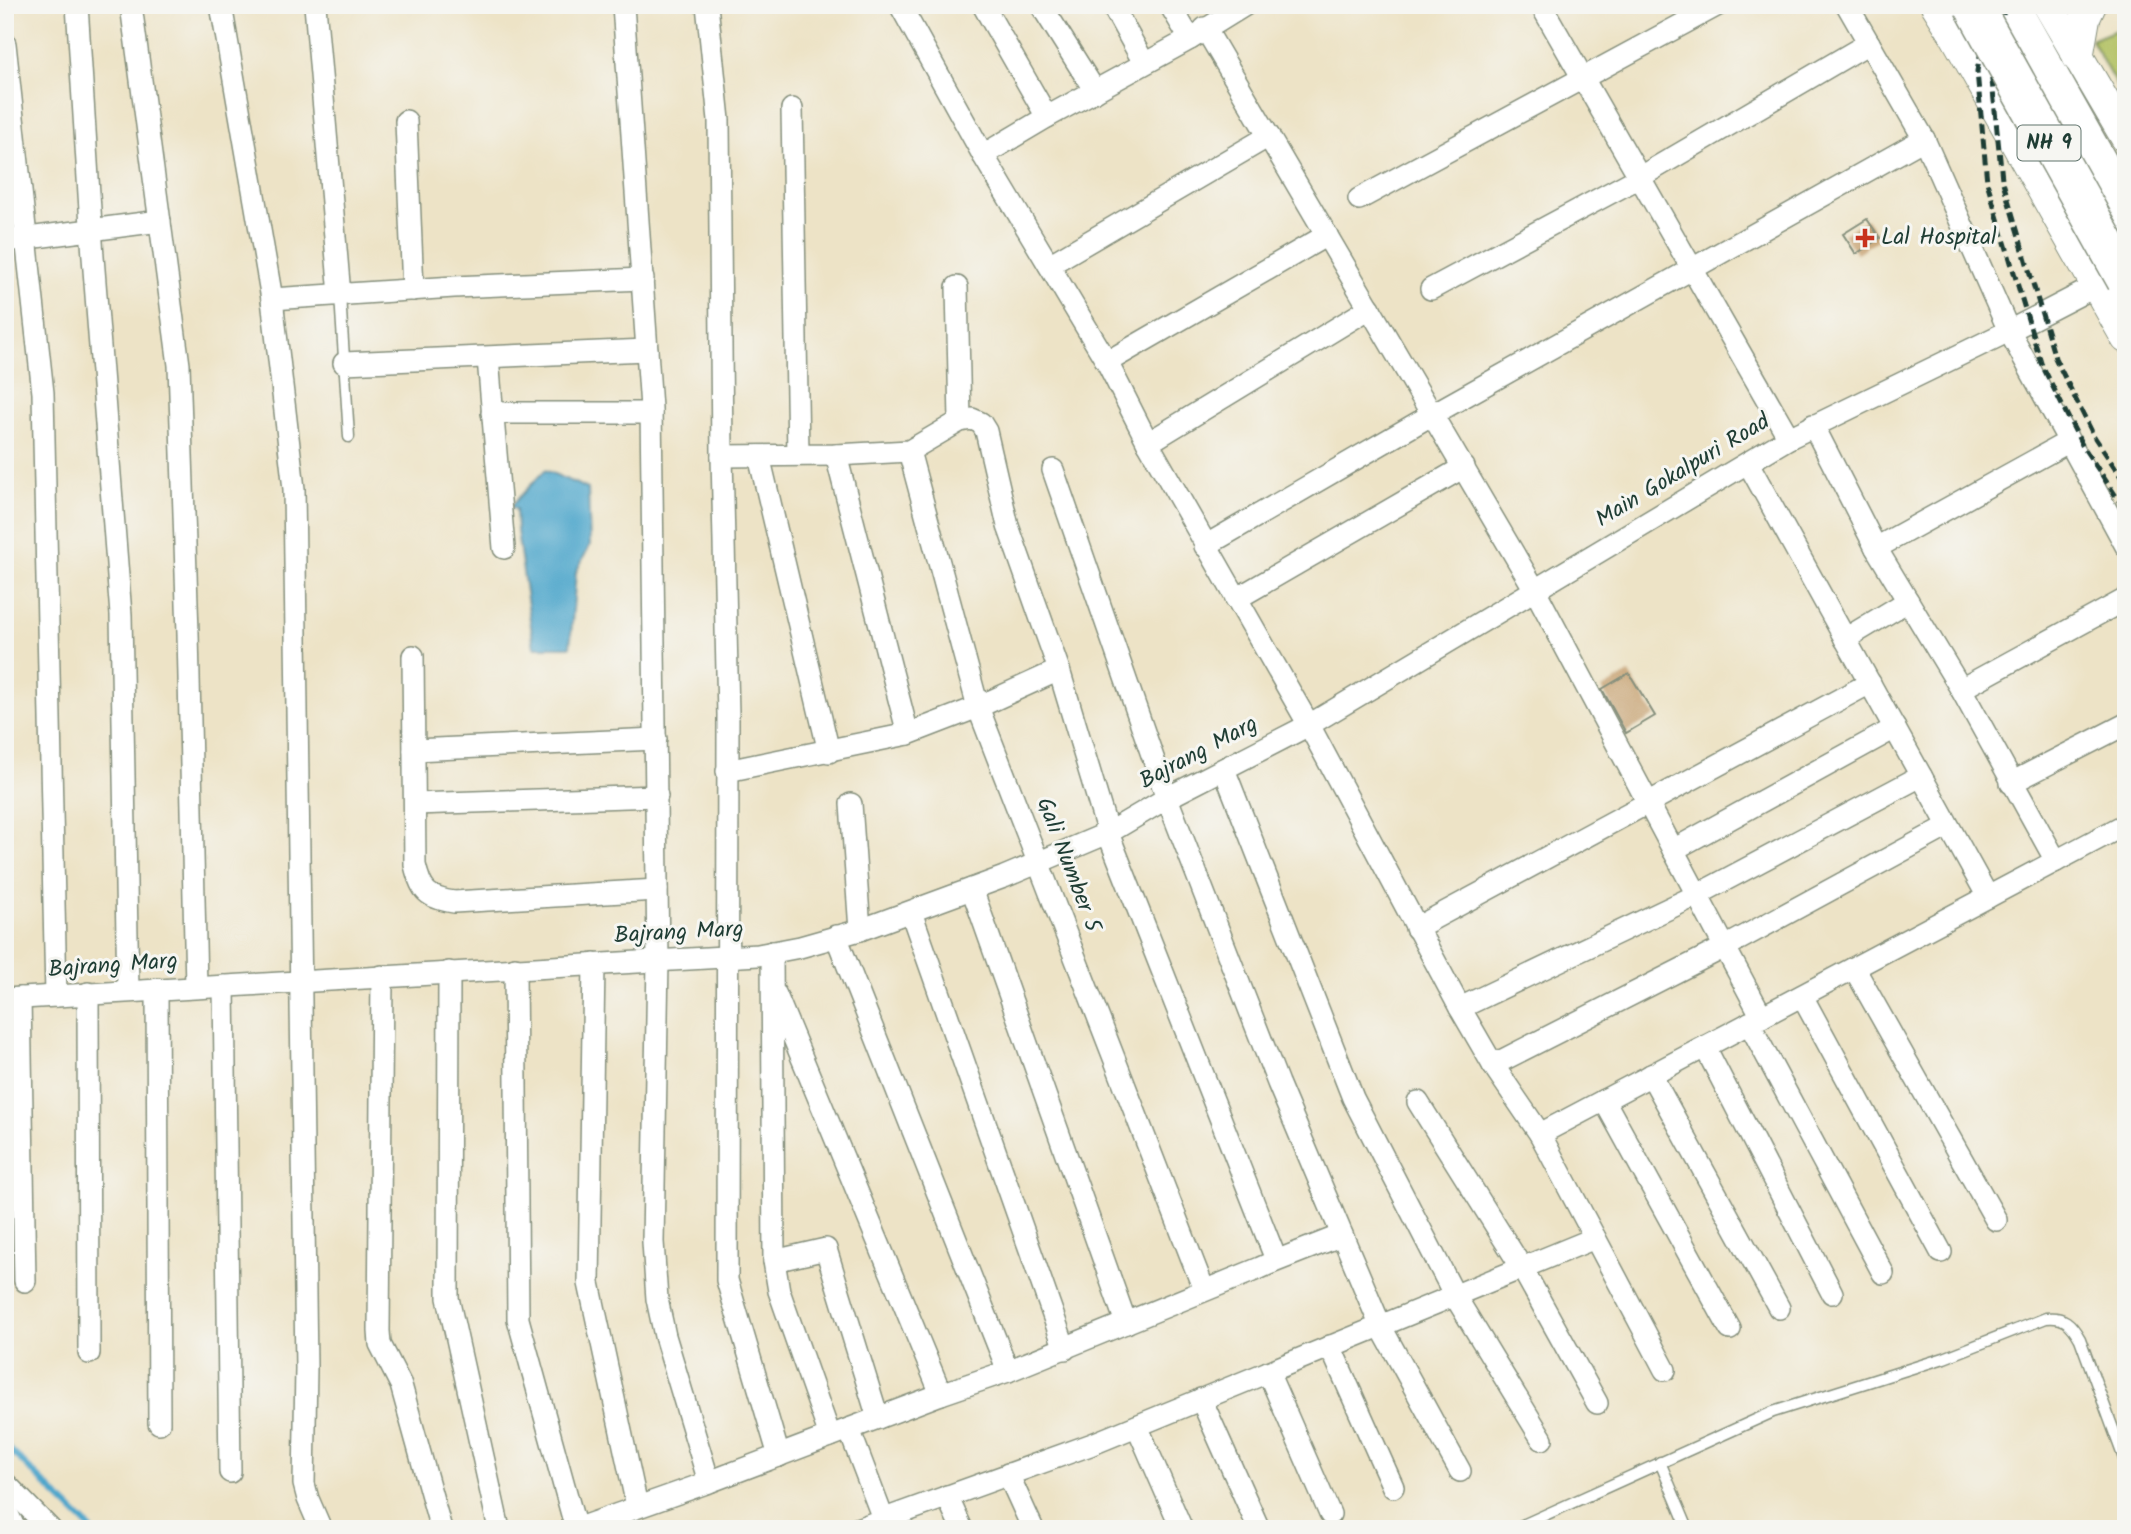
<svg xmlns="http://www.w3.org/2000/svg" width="2131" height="1534" font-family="Kalam,sans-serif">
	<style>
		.green { fill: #b2c163; stroke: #687f4c; stroke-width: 2 }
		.water { fill: #4da6cb; stroke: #367280; stroke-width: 2 }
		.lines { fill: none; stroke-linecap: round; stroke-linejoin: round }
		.stream { stroke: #4da6cb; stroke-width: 6 }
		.building { fill: #c49e6c }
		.lane-casing { stroke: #86907d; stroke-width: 13 }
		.street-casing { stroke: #86907d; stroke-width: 24 }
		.secondary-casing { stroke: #86907d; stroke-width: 32 }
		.highway-casing { stroke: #86907d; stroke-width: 41 }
		.lane { stroke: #fff; stroke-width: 10 }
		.street { stroke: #fff; stroke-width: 21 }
		.secondary { stroke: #fff; stroke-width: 30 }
		.highway { stroke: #fff; stroke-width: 38 }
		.rail { stroke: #1f3d34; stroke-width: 5; stroke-dasharray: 10 5; stroke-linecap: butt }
		.highway-bridge-casing { stroke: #86907d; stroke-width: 41; stroke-linecap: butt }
		.highway-bridge { stroke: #fff; stroke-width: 38 }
		.poi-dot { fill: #c8321e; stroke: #f6f6f2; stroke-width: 2.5 }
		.labels { text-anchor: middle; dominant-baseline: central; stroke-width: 6; stroke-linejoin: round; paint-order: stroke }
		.shield { fill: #f6f6f2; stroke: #60746d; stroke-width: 2 }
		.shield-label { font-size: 21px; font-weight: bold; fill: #1f3d34 }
		.poi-label { font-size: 23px; fill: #1f3d34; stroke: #f6f6f2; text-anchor: start }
		.street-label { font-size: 23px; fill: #1f3d34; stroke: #f6f6f2 }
	</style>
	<rect width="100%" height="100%" fill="#f6f6f2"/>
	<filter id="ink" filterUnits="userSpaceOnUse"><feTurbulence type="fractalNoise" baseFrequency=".0143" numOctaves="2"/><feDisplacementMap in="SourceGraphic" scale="14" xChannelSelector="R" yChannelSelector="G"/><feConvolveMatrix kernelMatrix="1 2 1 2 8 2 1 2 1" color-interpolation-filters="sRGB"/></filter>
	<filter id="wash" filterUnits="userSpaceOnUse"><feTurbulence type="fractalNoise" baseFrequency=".00686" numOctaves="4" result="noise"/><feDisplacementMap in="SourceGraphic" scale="28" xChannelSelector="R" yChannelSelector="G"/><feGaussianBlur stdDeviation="1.57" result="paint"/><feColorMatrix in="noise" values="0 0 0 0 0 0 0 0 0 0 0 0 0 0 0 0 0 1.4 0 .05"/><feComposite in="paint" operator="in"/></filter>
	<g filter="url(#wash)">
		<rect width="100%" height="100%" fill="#ede3c6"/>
		<polygon class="green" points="2126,26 2126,103 2091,40"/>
		<polygon class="water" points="545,470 588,489 590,545 576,572 570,647 534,647 517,531 516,509 510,507"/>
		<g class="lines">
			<polyline class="stream" points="5,1445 91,1529"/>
		</g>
		<g id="blocks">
			<g class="building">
				<polygon points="1867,219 1880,238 1856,254 1843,234"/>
				<polygon points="1629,673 1655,716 1626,733 1602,689"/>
			</g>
		</g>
	</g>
	<g filter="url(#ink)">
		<use href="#blocks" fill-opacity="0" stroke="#86907d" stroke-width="2"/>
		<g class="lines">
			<g class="lane-casing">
				<g id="lane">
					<polyline points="340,295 349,437"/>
					<polyline points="1660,1462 1688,1529"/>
					<path d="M 1514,1529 L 1773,1412 L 1944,1358 L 2046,1318 C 2064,1316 2071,1323 2080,1339 L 2126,1464"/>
				</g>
			</g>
			<g class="street-casing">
				<g id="street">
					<polyline points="77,5 93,257 121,615 128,991"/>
					<polyline points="131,5 179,365 188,633 196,987"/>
					<polyline points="221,5 272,299 294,489 306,1368 304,1484 308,1499 321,1529"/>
					<polyline points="315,5 340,295"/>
					<polyline points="623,5 651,408 658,961 653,1242 657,1299 665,1336 709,1482"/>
					<polyline points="707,5 719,120 722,456 728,715 727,1280 779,1456"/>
					<polyline points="900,5 983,155 1107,362 1148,443 1309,725 1460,1008 1493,1065 1540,1134 1665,1370"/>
					<polyline points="983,5 1047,117"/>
					<polyline points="1041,5 1095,91"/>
					<polyline points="1112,5 1144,63"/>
					<polyline points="1170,5 1190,39"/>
					<polyline points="1541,5 1789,438"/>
					<polyline points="1847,5 1924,139 2009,331 2126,546"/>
					<polyline points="1205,28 1535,590 1762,1017"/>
					<polyline points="5,44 43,393 56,996"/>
					<polyline points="792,109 798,454"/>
					<polyline points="406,121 413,290"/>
					<polyline points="983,155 1047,117 1190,39 1245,5"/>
					<polyline points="1359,199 1718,5"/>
					<polyline points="5,241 160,221"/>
					<polyline points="1049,265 1269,136"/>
					<polyline points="957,287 960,421"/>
					<polyline points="1431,289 1640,177 1869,43"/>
					<polyline points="272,299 454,287 643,279"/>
					<polyline points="488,358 504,548"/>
					<polyline points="1107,362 1327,235"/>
					<polyline points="344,363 647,350"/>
					<polyline points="492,413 651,413"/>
					<polyline points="1813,425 1876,548 1961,689 2056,861"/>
					<polyline points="1148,443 1370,308"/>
					<polyline points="909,451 978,707 1204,1290"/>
					<polyline points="836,455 908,734"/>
					<polyline points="759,456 829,752"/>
					<polyline points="1748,463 1988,897"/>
					<polyline points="1053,470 1167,798 1278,1083 1381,1327 1460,1471"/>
					<polyline points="1205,546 1433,414 1924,139"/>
					<polyline points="1876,548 2068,442"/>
					<polyline points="1236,599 1464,467"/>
					<polyline points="1845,639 1908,601"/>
					<path d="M 413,656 L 415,865 C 421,891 427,898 454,902 L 657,890"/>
					<polyline points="1961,689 2126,599"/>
					<polyline points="414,750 656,739"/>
					<polyline points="1224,769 1353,1098 1455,1296 1542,1439"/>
					<polyline points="727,771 908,734 978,707 1059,670"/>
					<polyline points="2011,783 2126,724"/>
					<polyline points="415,804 657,796"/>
					<polyline points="851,804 860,930"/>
					<polyline points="1673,850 1895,728"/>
					<polyline points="972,889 1126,1323"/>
					<polyline points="911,912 1065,1349"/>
					<polyline points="1416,928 1870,683"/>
					<polyline points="836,936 1008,1371"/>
					<polyline points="772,952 774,1261 779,1291 830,1436"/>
					<polyline points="594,964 589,1283 637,1506"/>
					<polyline points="515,968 518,1319 576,1529"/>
					<polyline points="1854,968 1996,1220"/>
					<polyline points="449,972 448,1298 499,1529"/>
					<polyline points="382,976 379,1331 380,1344 401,1385 441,1529"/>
					<polyline points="224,986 230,1472"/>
					<polyline points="157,989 159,1423"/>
					<polyline points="88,993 89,1353"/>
					<polyline points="776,995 941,1394"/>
					<polyline points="1802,996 1941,1252"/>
					<polyline points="20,998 25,1281"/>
					<polyline points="5,999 758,955 800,947 860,930 1004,877 1108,833 1167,798 1309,725 1789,438 2009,331 2096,286"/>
					<polyline points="1460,1008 1697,895 1921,776"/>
					<polyline points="1749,1023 1883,1273"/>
					<polyline points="1705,1047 1832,1293"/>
					<polyline points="1493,1065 1725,947 1948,826"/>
					<polyline points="1651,1075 1779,1308"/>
					<polyline points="1604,1100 1730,1329"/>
					<polyline points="1418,1102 1522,1268 1597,1403"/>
					<polyline points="1540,1134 2126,824"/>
					<polyline points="774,1261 826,1249 878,1418"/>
					<polyline points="1271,1263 1342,1235"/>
					<polyline points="1330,1346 1393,1487"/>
					<polyline points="1268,1372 1330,1514"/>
					<polyline points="1201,1399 1259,1529"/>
					<polyline points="1137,1426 1182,1529"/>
					<polyline points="849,1429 887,1529"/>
					<polyline points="1008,1474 1033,1529"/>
					<polyline points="5,1483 50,1529"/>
					<polyline points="947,1496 962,1529"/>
					<polyline points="5,1508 15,1529"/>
					<polyline points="576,1529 709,1482 941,1394 1008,1371 1260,1268 1271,1263 1275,1257 1108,833 1059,670 1008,526 986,431 981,423 972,419 960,421 909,451 836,455 722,456"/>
					<polyline points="857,1529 1090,1445 1595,1238"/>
				</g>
			</g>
			<g class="secondary-casing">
				<g id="secondary">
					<polyline points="1936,5 1953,32 2126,338"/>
					<polyline points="2048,5 2126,138"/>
					<polyline points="2078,58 2085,18 2091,5"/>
				</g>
			</g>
			<g class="highway-casing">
				<polyline id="highway" points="2009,5 2126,213"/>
			</g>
			<use href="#lane" class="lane"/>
			<use href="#street" class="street"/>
			<use href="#secondary" class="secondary"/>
			<use href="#highway" class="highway"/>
			<g class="rail">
				<polyline points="1990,5 1977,71 1987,182 2041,363 2082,445 2126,511"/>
				<polyline points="2005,5 1991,71 2002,179 2055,358 2095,438 2126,484"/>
			</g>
			<g class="highway-bridge-casing">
				<polyline id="highway-bridge" points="1973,5 2126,280"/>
			</g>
			<use href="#highway-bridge" class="highway-bridge"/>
		</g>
	</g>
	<path class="poi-dot" d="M1861.5 227.5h7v7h7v7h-7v7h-7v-7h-7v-7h7z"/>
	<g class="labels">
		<rect class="shield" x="2017.5" y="125.5" width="63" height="35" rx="5"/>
		<g class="shield-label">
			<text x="2049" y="143">NH 9</text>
		</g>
		<g class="poi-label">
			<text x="1881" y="238">Lal Hospital</text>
		</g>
		<g class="street-label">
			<text transform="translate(1683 471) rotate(-31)">Main Gokalpuri Road</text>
			<text transform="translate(1199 753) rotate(-28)">Bajrang Marg</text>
			<text transform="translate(1068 865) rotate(69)">Gali Number 5</text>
			<text transform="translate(679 933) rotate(-3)">Bajrang Marg</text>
			<text transform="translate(113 966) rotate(-4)">Bajrang Marg</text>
		</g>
	</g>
	<rect width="2131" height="1534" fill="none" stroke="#f6f6f2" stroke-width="28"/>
</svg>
